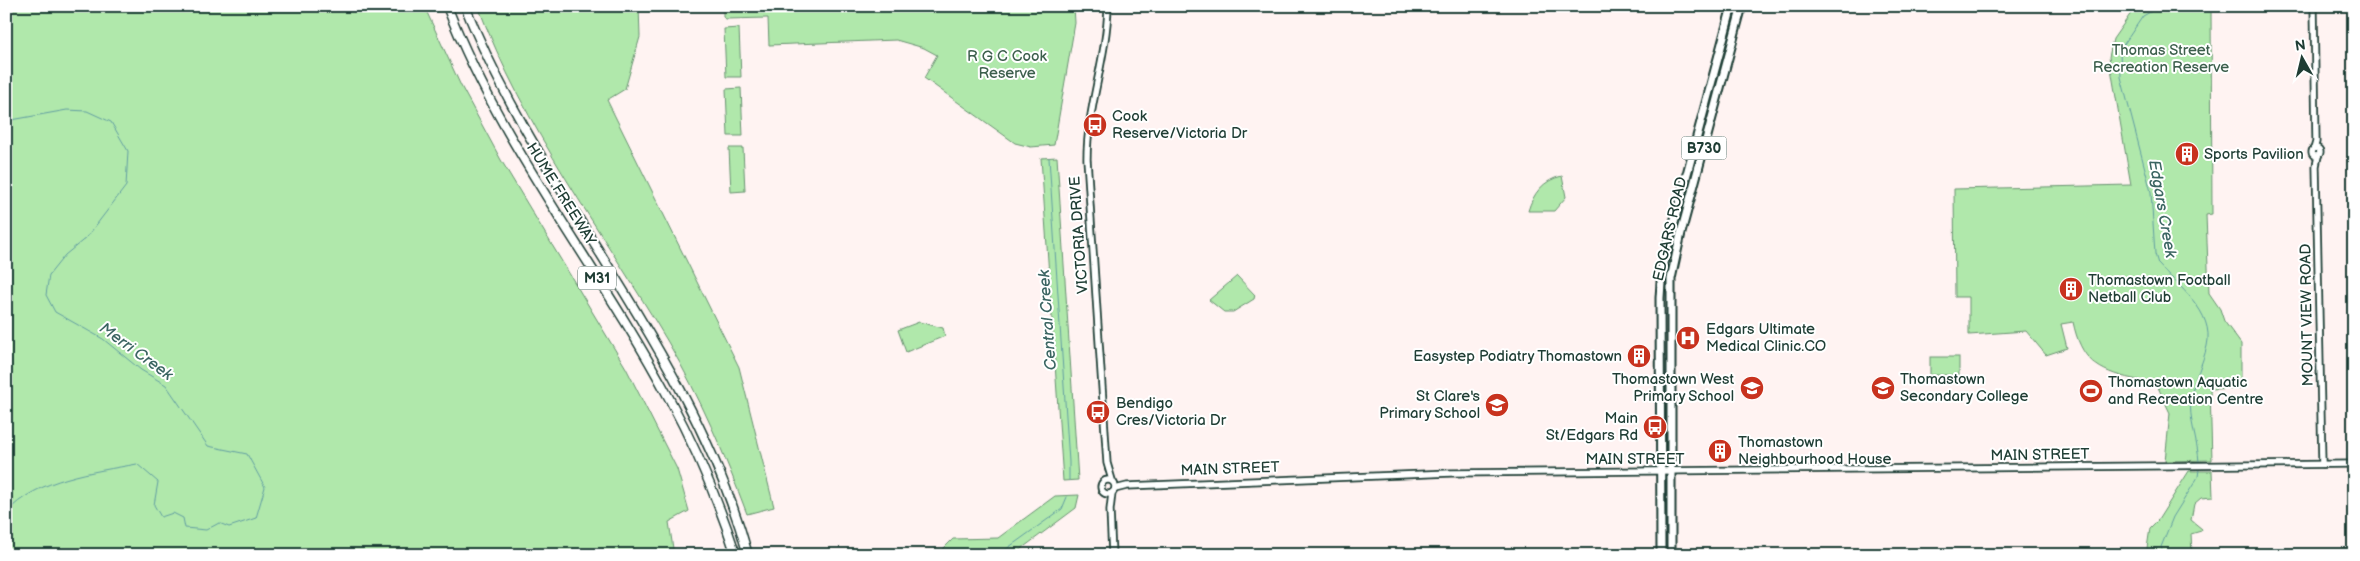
<svg xmlns="http://www.w3.org/2000/svg" width="2360" height="561" font-family="'Balsamiq Sans',sans-serif">
	<style>
		.green { fill: #b0e8ab; stroke: #689270 }
		.lines { fill: none; stroke-linecap: round; stroke-linejoin: round }
		.stream { stroke: #629ea2; stroke-width: 1 }
		.tertiary-casing { stroke: #1f3d34; stroke-width: 9 }
		.primary-casing { stroke: #1f3d34; stroke-width: 11 }
		.motorway-casing { stroke: #1f3d34; stroke-width: 11 }
		.tertiary { stroke: #fff; stroke-width: 5.5 }
		.primary { stroke: #fff; stroke-width: 7 }
		.motorway { stroke: #fff; stroke-width: 8 }
		.labels { text-anchor: middle; dominant-baseline: central; stroke-width: 4; stroke-linejoin: round; paint-order: stroke }
		.shield { fill: #fff; stroke: #627771; stroke-width: 1 }
		.shield-label { font-size: 14px; font-weight: bold; fill: #1f3d34 }
		.park-label { font-size: 15px; fill: #3c5f4c; stroke: #fff }
		.poi-label { font-size: 15px; fill: #1f3d34; stroke: #fff; text-anchor: start }
		.street-label { font-size: 15px; fill: #1f3d34; stroke: #fff }
		.water-label { font-size: 16px; font-style: italic; fill: #3b6562; stroke: #fff }
	</style>
	<rect width="100%" height="100%" fill="#fff3f2"/>
	<filter id="ink" filterUnits="userSpaceOnUse"><feTurbulence type="fractalNoise" baseFrequency=".02" numOctaves="2"/><feDisplacementMap in="SourceGraphic" scale="10" xChannelSelector="R" yChannelSelector="G"/><feConvolveMatrix kernelMatrix="1 2 1 2 8 2 1 2 1" color-interpolation-filters="sRGB"/></filter>
	<g filter="url(#ink)">
		<g class="green">
			<polygon points="6,6 424,6 461,86 501,160 626,368 677,469 689,511 669,522 674,555 6,555"/>
			<path d="M 478,6 L 639,6 L 640,37 L 625,89 L 607,100 L 739,367 L 774,507 L 747,514 C 725,455 700,397 668,342 C 602,231 524,128 478,6 Z"/>
			<polygon points="723,6 1074,6 1075,23 1054,145 1031,147 1015,143 924,78 937,55 924,48 896,40 769,45 768,18 726,19 723,17"/>
			<path d="M 2136,6 L 2222,6 L 2211,7 L 2212,214 L 2206,215 L 2209,293 L 2220,309 L 2224,321 L 2241,344 L 2241,388 L 2210,389 L 2212,460 L 2165,461 L 2170,413 L 2156,383 C 2149,384 2140,380 2133,379 C 2097,371 2081,360 2073,322 L 2061,324 L 2067,348 L 2046,355 L 2026,331 L 1969,335 L 1969,297 L 1955,297 L 1954,189 L 2131,185 L 2109,57 L 2113,39 Z"/>
			<polygon points="739,28 741,77 726,77 724,29"/>
			<polygon points="741,88 743,136 728,136 726,89"/>
			<polygon points="729,148 743,148 745,191 731,192"/>
			<polygon points="1057,157 1078,480 1063,481 1041,158"/>
			<path d="M 1562,176 L 1566,197 L 1554,211 L 1528,211 C 1533,194 1543,180 1562,176 Z"/>
			<polygon points="1237,276 1255,295 1254,299 1233,312 1224,312 1209,300"/>
			<polygon points="919,322 943,328 945,336 906,352 898,330"/>
			<rect x="1930" y="357" width="29" height="18"/>
			<polygon points="2189,471 2212,471 2213,497 2201,498 2194,504 2191,520 2202,529 2201,531 2191,534 2192,555 2146,555 2150,528 2158,520"/>
			<polygon points="1079,495 1076,508 1013,555 937,555 953,539 998,538 1055,496"/>
		</g>
		<g class="lines">
			<g class="stream">
				<path d="M 2161,6 L 2143,16 L 2120,50 L 2121,77 L 2151,192 L 2155,254 L 2158,264 C 2178,286 2215,312 2207,346 C 2203,363 2194,380 2191,397 C 2188,419 2198,441 2199,462"/>
				<path d="M 6,121 L 67,110 L 87,111 L 111,122 L 128,151 L 126,186 L 87,237 L 65,255 L 49,275 L 46,295 L 55,312 L 103,339 L 141,370 L 166,385 L 208,446 L 247,454 L 265,487 L 256,518 L 229,527 L 219,523 L 206,530 L 185,528 L 183,518 L 173,513 L 161,517 L 154,505 L 158,482 L 137,464 C 94,472 37,478 6,513"/>
				<polyline points="1049,158 1069,462 1069,480"/>
				<polyline points="998,555 1062,509 1067,497"/>
				<polyline points="2164,555 2161,547 2173,517 2198,477 2199,469"/>
			</g>
			<g class="tertiary-casing">
				<g id="tertiary">
					<path d="M 1108,6 C 1107,58 1087,107 1087,159 L 1107,463 L 1112,480"/>
					<circle cx="2316" cy="152" r="4"/>
					<polyline points="2314,149 2316,142 2314,6"/>
					<polyline points="2318,156 2316,166 2322,464"/>
					<circle cx="1108" cy="487" r="7"/>
					<polyline points="1115,489 1127,486 1451,473 2354,464"/>
					<polyline points="1112,555 1110,510 1112,493"/>
				</g>
			</g>
			<g class="primary-casing">
				<g id="primary">
					<polyline points="1661,555 1660,298 1662,267 1732,6"/>
					<polyline points="1671,555 1671,279 1681,233 1742,6"/>
				</g>
			</g>
			<g class="motorway-casing">
				<g id="motorway">
					<path d="M 447,6 C 502,148 598,265 669,398 C 696,448 718,500 736,555"/>
					<path d="M 465,6 C 542,198 693,353 748,555"/>
				</g>
			</g>
			<use href="#tertiary" class="tertiary"/>
			<use href="#primary" class="primary"/>
			<use href="#motorway" class="motorway"/>
		</g>
	</g>
	<defs>
		<g id="bus-disc" transform="scale(1.25)"><circle r="9.5" fill="#c8321e" stroke="#fff"/><path d="M-5-6H5V4H4V6H2V4H-2V6H-4V4H-5ZM-3.5-4V0h7V-4ZM-3.5 1.2v1.5H-2V1.2ZM2 1.2v1.5H3.5V1.2Z" fill="#fff"/></g>
		<g id="building-disc" transform="scale(1.25)"><circle r="9.5" fill="#c8321e" stroke="#fff"/><path d="M-4-6H4V6H1V3H-1V6H-4ZM-2.5-4.3h1.7v1.8h-1.7ZM.8-4.3h1.7v1.8H.8ZM-2.5-1h1.7V.8h-1.7ZM.8-1h1.7V.8H.8Z" fill="#fff"/></g>
		<g id="hospital-disc" transform="scale(1.25)"><circle r="9.5" fill="#c8321e" stroke="#fff"/><path d="M-5-5h3v3.5h4V-5h3V5h-3V1.5h-4V5h-3Z" fill="#fff"/></g>
		<g id="school-disc" transform="scale(1.25)"><circle r="9.5" fill="#c8321e" stroke="#fff"/><path d="M0-5L7-2L0 1L-7-2ZM-4 1L0 2.5L4 1V4Q0 6-4 4Z" fill="#fff"/></g>
		<g id="stadium-disc" transform="scale(1.25)"><circle r="9.5" fill="#c8321e" stroke="#fff"/><path d="M0-5a6.5 5 0 1 0 0 10a6.5 5 0 1 0 0-10ZM-3.5-1.8h7v3.6h-7Z" fill="#fff"/></g>
	</defs>
	<g fill-rule="evenodd">
		<use href="#bus-disc" x="1095" y="125"/>
		<use href="#building-disc" x="2187" y="154"/>
		<use href="#building-disc" x="2071" y="289"/>
		<use href="#hospital-disc" x="1688" y="338"/>
		<use href="#building-disc" x="1639" y="356"/>
		<use href="#school-disc" x="1752" y="388"/>
		<use href="#school-disc" x="1883" y="388"/>
		<use href="#stadium-disc" x="2091" y="391"/>
		<use href="#school-disc" x="1497" y="405"/>
		<use href="#bus-disc" x="1098" y="412"/>
		<use href="#bus-disc" x="1655" y="427"/>
		<use href="#building-disc" x="1720" y="451"/>
	</g>
	<g class="labels">
		<g class="shield">
			<rect x="1681.5" y="136.5" width="45" height="23" rx="4"/>
			<rect x="578" y="266.5" width="38" height="23" rx="4"/>
		</g>
		<g class="shield-label">
			<text x="1704" y="148">B730</text>
			<text x="597" y="278">M31</text>
		</g>
		<g class="park-label">
			<text x="2161" y="50">Thomas Street<tspan x="2161" dy="17">Recreation Reserve</tspan></text>
			<text x="1007" y="56">R G C Cook<tspan x="1007" dy="17">Reserve</tspan></text>
		</g>
		<g class="poi-label">
			<text x="1112" y="116">Cook<tspan x="1112" dy="17">Reserve/Victoria Dr</tspan></text>
			<text x="2204" y="154">Sports Pavilion</text>
			<text x="2088" y="280">Thomastown Football<tspan x="2088" dy="17">Netball Club</tspan></text>
			<text x="1706" y="329">Edgars Ultimate<tspan x="1706" dy="17">Medical Clinic.CO</tspan></text>
			<text x="1622" y="356" text-anchor="end">Easystep Podiatry Thomastown</text>
			<text x="1734" y="379" text-anchor="end">Thomastown West<tspan x="1734" dy="17">Primary School</tspan></text>
			<text x="1900" y="379">Thomastown<tspan x="1900" dy="17">Secondary College</tspan></text>
			<text x="2108" y="382">Thomastown Aquatic<tspan x="2108" dy="17">and Recreation Centre</tspan></text>
			<text x="1480" y="396" text-anchor="end">St Clare's<tspan x="1480" dy="17">Primary School</tspan></text>
			<text x="1116" y="403">Bendigo<tspan x="1116" dy="17">Cres/Victoria Dr</tspan></text>
			<text x="1638" y="418" text-anchor="end">Main<tspan x="1638" dy="17">St/Edgars Rd</tspan></text>
			<text x="1738" y="442">Thomastown<tspan x="1738" dy="17">Neighbourhood House</tspan></text>
		</g>
		<g class="street-label">
			<text transform="translate(561 194) rotate(58)">HUME FREEWAY</text>
			<text transform="translate(1670 229) rotate(-77)">EDGARS ROAD</text>
			<text transform="translate(1079 235) rotate(-94)">VICTORIA DRIVE</text>
			<text transform="translate(2307 315) rotate(-91)">MOUNT VIEW ROAD</text>
			<text transform="translate(2040 455) rotate(-1)">MAIN STREET</text>
			<text x="1635" y="459">MAIN STREET</text>
			<text transform="translate(1230 469) rotate(-2)">MAIN STREET</text>
		</g>
		<g class="water-label">
			<text transform="translate(2162 209) rotate(80)">Edgars Creek</text>
			<text transform="translate(1048 320) rotate(-94)">Central Creek</text>
			<text transform="translate(136 352) rotate(36)">Merri Creek</text>
		</g>
	</g>
	<rect width="2360" height="561" fill="none" stroke="#fff" stroke-width="25"/>
	<rect x="12" y="12" width="2335" height="536" fill="none" stroke="#1f3d34" stroke-width="2" filter="url(#ink)"/>
	<g transform="translate(2302 58) rotate(352)" stroke="#ffffff" stroke-width="4" paint-order="stroke">
	<path d="M0-4L9 19L0 12L-9 19Z" fill="#1f3d34"/>
	<text y="-8" font-size="14" font-weight="bold" text-anchor="middle" fill="#1f3d34">N</text>
	</g>
</svg>
